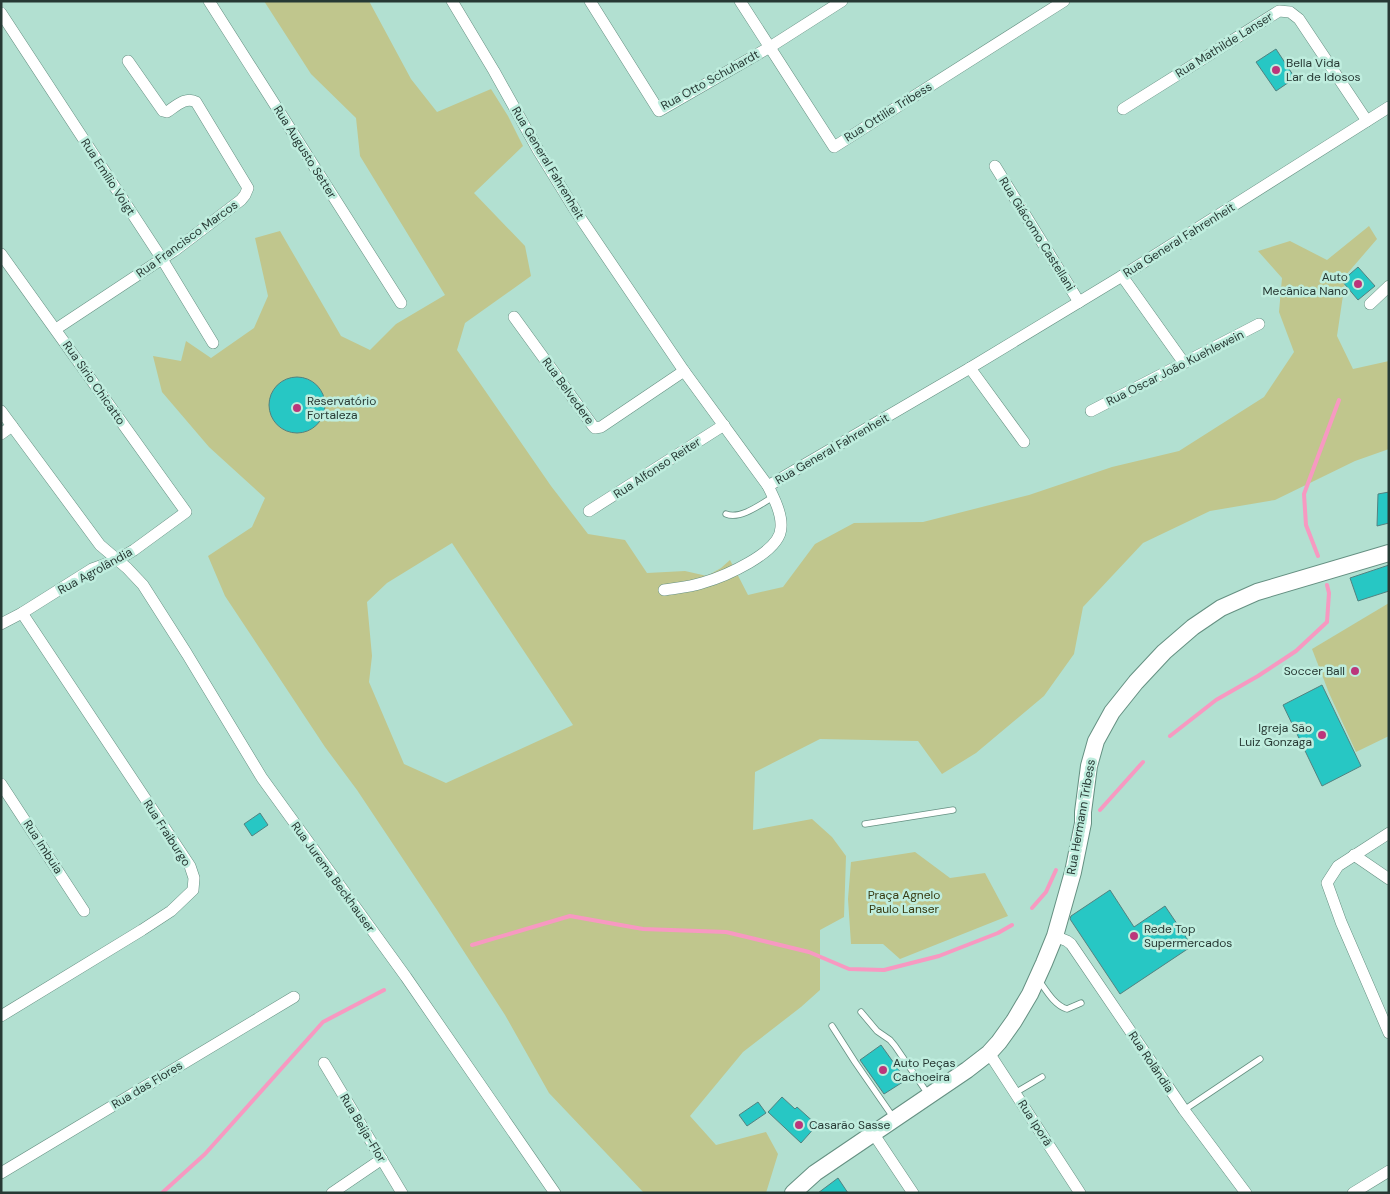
<svg xmlns="http://www.w3.org/2000/svg" width="1390" height="1194" font-family="'DM Sans',sans-serif">
	<style>
		.green { fill: #c0c68d; fill-rule: evenodd }
		.lines { fill: none; stroke-linecap: round; stroke-linejoin: round }
		.stream { stroke: #f799c1; stroke-width: 4 }
		.building { fill: #27c7c4; stroke: #528280 }
		.lane-casing { stroke: #659082; stroke-width: 7 }
		.street-casing { stroke: #659082; stroke-width: 12 }
		.secondary-casing { stroke: #659082; stroke-width: 18 }
		.lane { stroke: #fff; stroke-width: 5.5 }
		.street { stroke: #fff; stroke-width: 11 }
		.secondary { stroke: #fff; stroke-width: 16 }
		.poi-dot { fill: #bb367b; stroke: #bfedde; stroke-width: 2 }
		.labels { text-anchor: middle; dominant-baseline: central; stroke-width: 5; stroke-linejoin: round; paint-order: stroke }
		.street-label { font-size: 12px; fill: #273934; stroke: #bfedde }
		.poi-label { font-size: 12px; fill: #273934; stroke: #bfedde; text-anchor: start }
		.park-label { font-size: 12px; fill: #373a11; stroke: #bfedde }
	</style>
	<rect width="100%" height="100%" fill="#b2e0d1"/>
	<g class="green">
		<path d="M 264,1 L 369,1 L 411,79 L 437,112 L 491,89 L 508,116 L 523,146 L 474,193 L 525,246 L 531,276 L 465,323 L 457,350 L 551,486 L 588,534 L 625,540 L 647,573 L 685,571 L 707,576 L 721,568 L 730,560 L 748,595 L 783,587 L 815,544 L 854,523 L 923,522 L 1029,495 L 1112,467 L 1179,451 L 1264,397 L 1294,352 L 1279,312 L 1282,278 L 1258,251 L 1290,241 L 1327,260 L 1369,226 L 1377,239 L 1346,275 L 1337,336 L 1353,369 L 1389,361 L 1389,449 L 1355,461 L 1275,500 L 1210,511 L 1143,543 L 1083,607 L 1074,654 L 1044,696 L 976,753 L 942,774 L 918,741 L 820,739 L 755,772 L 753,830 L 812,819 L 832,837 L 846,856 L 844,917 L 820,930 L 820,990 L 801,1007 L 743,1052 L 690,1116 L 716,1145 L 766,1132 L 778,1154 L 766,1193 L 644,1193 L 549,1093 L 505,1015 L 437,910 L 357,790 L 325,747 L 225,596 L 208,556 L 252,527 L 265,498 L 209,447 L 162,392 L 153,356 L 181,361 L 186,341 L 211,358 L 254,328 L 268,296 L 255,238 L 280,231 L 341,336 L 370,350 L 396,324 L 445,295 L 360,156 L 356,118 L 311,74 ZM 452,543 L 573,725 L 446,783 L 404,764 L 369,682 L 372,656 L 367,602 L 387,583 Z"/>
		<polygon points="1389,603 1389,736 1356,752 1329,693 1312,649"/>
		<polygon points="915,852 950,878 985,873 1008,916 900,959 883,944 851,944 848,899 851,862"/>
	</g>
	<g class="lines">
		<g class="stream">
			<polyline points="1318,556 1306,525 1304,494 1339,400"/>
			<polyline points="1170,736 1216,700 1258,676 1296,651 1327,622 1329,593 1327,585"/>
			<polyline points="1100,810 1143,762"/>
			<polyline points="1032,908 1046,892 1056,870"/>
			<polyline points="472,945 570,916 643,929 726,932 809,952 849,969 884,970 939,956 998,933 1012,925"/>
			<polyline points="162,1193 205,1154 323,1022 384,990"/>
		</g>
	</g>
	<g class="building">
		<polygon points="1276,49 1295,78 1276,91 1256,62"/>
		<polygon points="1358,267 1375,286 1358,300 1342,281"/>
		<circle cx="297" cy="405" r="28"/>
		<polygon points="1389,492 1389,523 1377,526 1378,494"/>
		<polygon points="1389,565 1389,591 1358,601 1350,578"/>
		<polygon points="1322,685 1361,766 1322,786 1283,705"/>
		<polygon points="260,813 268,825 252,836 244,824"/>
		<polygon points="1110,890 1134,927 1165,906 1192,946 1120,994 1070,919 1071,916"/>
		<polygon points="881,1045 906,1080 884,1094 860,1060"/>
		<polygon points="782,1097 795,1109 797,1107 817,1125 801,1143 768,1112"/>
		<polygon points="758,1102 766,1113 747,1126 739,1115"/>
		<polygon points="838,1178 848,1193 818,1193"/>
	</g>
	<g class="lines">
		<g class="lane-casing">
			<g id="lane">
				<path d="M 726,514 C 740,520 761,504 773,497"/>
				<polyline points="865,824 953,810"/>
				<path d="M 1038,979 C 1046,990 1054,1005 1067,1009 L 1081,1003"/>
				<polyline points="861,1012 877,1031 890,1040 895,1046 928,1094"/>
				<polyline points="832,1026 855,1062 893,1117"/>
				<polyline points="1015,1093 1042,1077"/>
				<polyline points="1184,1110 1260,1059"/>
			</g>
		</g>
		<g class="street-casing">
			<g id="street">
				<polyline points="209,1 401,303"/>
				<path d="M 452,1 L 494,71 L 538,150 L 577,213 L 684,371 L 768,486 C 774,498 782,514 781,527 C 781,553 723,577 702,583 C 690,587 676,588 664,590"/>
				<polyline points="590,1 659,111 770,47 842,1"/>
				<polyline points="740,1 834,147 1064,1"/>
				<polyline points="1,13 162,259 213,343"/>
				<polyline points="1123,109 1279,11 1290,12 1299,19 1367,121"/>
				<polyline points="995,166 1079,302"/>
				<polyline points="1,254 186,512 134,550 117,560 92,569 22,613 1,624"/>
				<polyline points="1122,276 1184,363"/>
				<polyline points="1370,304 1389,286"/>
				<polyline points="514,317 593,426 595,428 601,427 684,371"/>
				<path d="M 56,329 L 174,251 L 241,200 L 245,195 L 248,188 L 196,102 C 186,96 176,106 167,112 L 163,111 L 128,61"/>
				<polyline points="970,368 1024,442"/>
				<polyline points="1,411 100,545 127,568 143,585 187,654 262,778 406,977 555,1193"/>
				<polyline points="1091,411 1259,324"/>
				<polyline points="1,434 12,426"/>
				<polyline points="768,486 970,368 1122,276 1389,107"/>
				<polyline points="589,511 724,425"/>
				<polyline points="1,784 84,911"/>
				<polyline points="1389,833 1338,866 1327,883 1341,922 1389,1033"/>
				<polyline points="1354,855 1389,879"/>
				<polyline points="1055,936 1067,941 1071,944 1184,1110 1246,1193"/>
				<polyline points="1,1016 142,930 171,911 193,890 194,878 190,866 22,613"/>
				<polyline points="989,1053 1080,1193"/>
				<polyline points="324,1063 402,1193"/>
				<polyline points="873,1133 913,1193"/>
				<polyline points="1,1173 294,997"/>
				<polyline points="332,1193 382,1159"/>
				<polyline points="1353,1193 1389,1171"/>
			</g>
		</g>
		<g class="secondary-casing">
			<polyline id="secondary" points="793,1193 815,1173 967,1070 989,1053 999,1042 1014,1021 1030,994 1044,963 1055,936 1073,872 1083,823 1083,812 1089,766 1096,741 1112,712 1136,682 1164,652 1193,627 1221,608 1257,592 1389,553"/>
		</g>
		<use href="#lane" class="lane"/>
		<use href="#street" class="street"/>
		<use href="#secondary" class="secondary"/>
	</g>
	<g class="poi-dot">
		<circle cx="1276" cy="70" r="5"/>
		<circle cx="1358" cy="284" r="5"/>
		<circle cx="297" cy="408" r="5"/>
		<circle cx="1355" cy="671" r="5"/>
		<circle cx="1322" cy="735" r="5"/>
		<circle cx="1134" cy="936" r="5"/>
		<circle cx="883" cy="1070" r="5"/>
		<circle cx="799" cy="1125" r="5"/>
	</g>
	<g class="labels">
		<g class="street-label">
			<text transform="translate(1224 45) rotate(-32)">Rua Mathilde Lanser</text>
			<text transform="translate(710 80) rotate(-29)">Rua Otto Schuhardt</text>
			<text transform="translate(888 112) rotate(-32)">Rua Ottilie Tribess</text>
			<text transform="translate(305 152) rotate(58)">Rua Augusto Setter</text>
			<text transform="translate(548 163) rotate(59)">Rua General Fahrenheit</text>
			<text transform="translate(108 177) rotate(57)">Rua Emílio Voigt</text>
			<text transform="translate(1037 234) rotate(58)">Rua Giácomo Castellani</text>
			<text transform="translate(187 239) rotate(-36)">Rua Francisco Marcos</text>
			<text transform="translate(1179 240) rotate(-32)">Rua General Fahrenheit</text>
			<text transform="translate(1175 368) rotate(-27)">Rua Oscar João Kuehlewein</text>
			<text transform="translate(94 383) rotate(55)">Rua Sírio Chicatto</text>
			<text transform="translate(568 391) rotate(54)">Rua Belvedere</text>
			<text transform="translate(832 449) rotate(-30)">Rua General Fahrenheit</text>
			<text transform="translate(657 468) rotate(-33)">Rua Alfonso Reiter</text>
			<text transform="translate(95 571) rotate(-29)">Rua Agrolândia</text>
			<text transform="translate(1081 817) rotate(-80)">Rua Hermann Tribess</text>
			<text transform="translate(167 833) rotate(57)">Rua Fraiburgo</text>
			<text transform="translate(43 847) rotate(57)">Rua Imbuia</text>
			<text transform="translate(333 877) rotate(54)">Rua Jurema Beckhauser</text>
			<text transform="translate(1151 1062) rotate(56)">Rua Rolândia</text>
			<text transform="translate(147 1085) rotate(-31)">Rua das Flores</text>
			<text transform="translate(1035 1123) rotate(57)">Rua Iporã</text>
			<text transform="translate(363 1128) rotate(59)">Rua Beija-Flor</text>
		</g>
		<g class="poi-label">
			<text x="1286" y="63">Bella Vida<tspan x="1286" dy="14">Lar de Idosos</tspan></text>
			<text x="1348" y="277" text-anchor="end">Auto<tspan x="1348" dy="14">Mecânica Nano</tspan></text>
			<text x="307" y="401">Reservatório<tspan x="307" dy="14">Fortaleza</tspan></text>
			<text x="1345" y="671" text-anchor="end">Soccer Ball</text>
			<text x="1312" y="728" text-anchor="end">Igreja São<tspan x="1312" dy="14">Luiz Gonzaga</tspan></text>
			<text x="1144" y="929">Rede Top<tspan x="1144" dy="14">Supermercados</tspan></text>
			<text x="893" y="1063">Auto Peças<tspan x="893" dy="14">Cachoeira</tspan></text>
			<text x="809" y="1125">Casarão Sasse</text>
		</g>
		<g class="park-label">
			<text x="904" y="895">Praça Agnelo<tspan x="904" dy="14">Paulo Lanser</tspan></text>
		</g>
	</g>
	<rect width="1390" height="1194" fill="none" stroke="#273934" stroke-width="5"/>
</svg>
